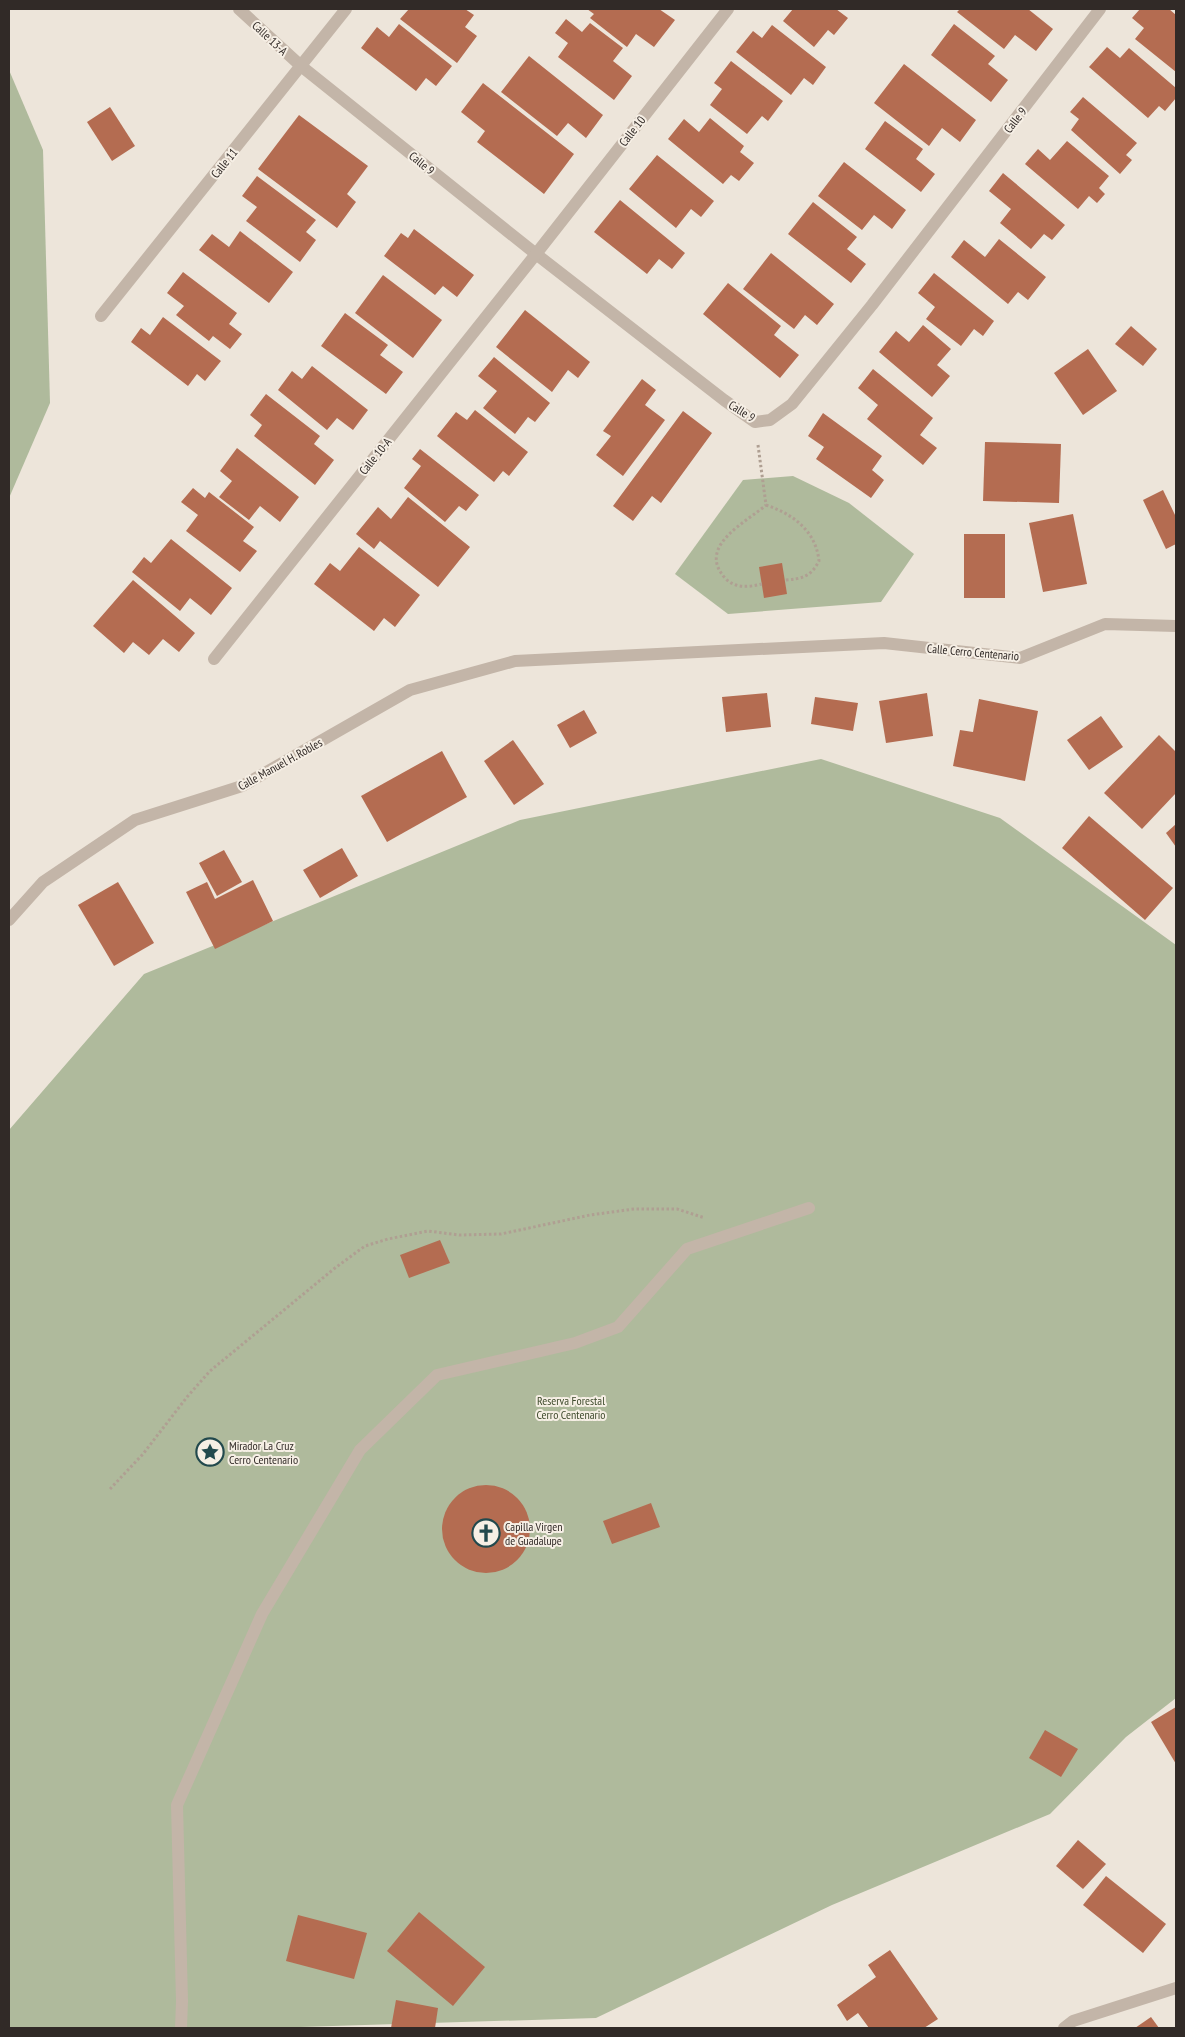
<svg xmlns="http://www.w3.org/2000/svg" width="1185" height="2037" font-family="'PT Sans Narrow',sans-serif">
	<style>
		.green { fill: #afba9c }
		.building { fill: #b46c51 }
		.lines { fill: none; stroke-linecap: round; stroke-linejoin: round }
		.path { stroke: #af9f92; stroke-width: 3; stroke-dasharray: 2.5 2.5; stroke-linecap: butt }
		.minor { stroke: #c3b5a8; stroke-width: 12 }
		.labels { text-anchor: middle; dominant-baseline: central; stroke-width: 4; stroke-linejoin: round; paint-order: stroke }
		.street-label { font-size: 12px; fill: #312a27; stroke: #f6efe5 }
		.park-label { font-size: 12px; fill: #404c2e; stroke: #f6efe5 }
		.poi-label { font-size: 12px; fill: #312a27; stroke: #f6efe5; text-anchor: start }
	</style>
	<rect width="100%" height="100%" fill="#ede5da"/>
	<g class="green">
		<polygon points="9,70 43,150 50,403 9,498"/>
		<polygon points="793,476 849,503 914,554 881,602 728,614 675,574 743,480"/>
		<polygon points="821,759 1000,818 1176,945 1176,1698 1126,1737 1050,1814 832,1905 596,2018 268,2028 9,2028 9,1130 144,974 520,820"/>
	</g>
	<g class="building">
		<polygon points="409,9 465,9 474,15 465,27 477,36 457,63 400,19"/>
		<polygon points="587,9 659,9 675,20 654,47 636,34 627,47 590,18 594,14"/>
		<polygon points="793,9 836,9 848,18 834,35 828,30 814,47 783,21"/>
		<polygon points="960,9 1028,9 1053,29 1036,51 1015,35 1004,49 957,12"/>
		<polygon points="1140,9 1169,9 1176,15 1176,72 1135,39 1144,28 1132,18"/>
		<polygon points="566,19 582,32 590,23 623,48 613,61 632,76 614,100 558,57 568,43 555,33"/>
		<polygon points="399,24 452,66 436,86 426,78 416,91 361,48 377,27 389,37"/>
		<polygon points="954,24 995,56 988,64 1008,80 991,102 931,55"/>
		<polygon points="772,25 826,67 813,85 804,78 791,95 736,52 753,31 762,38"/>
		<polygon points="1107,47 1120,58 1129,48 1176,88 1176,98 1165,111 1159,106 1148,118 1089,67"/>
		<polygon points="529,56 603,115 586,138 568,123 557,136 501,92"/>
		<polygon points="731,61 783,101 768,121 762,116 747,134 710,105 722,89 714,83"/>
		<polygon points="904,64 976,120 960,142 942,128 929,146 874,103"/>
		<polygon points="483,83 574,154 544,194 477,142 485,131 461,112"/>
		<polygon points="1083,97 1137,143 1126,155 1132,160 1120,174 1071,130 1079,119 1070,112"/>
		<polygon points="110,107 135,146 112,161 87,122"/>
		<polygon points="299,115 368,166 347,194 356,202 337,228 258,169"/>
		<polygon points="710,118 744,146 740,152 754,163 739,181 731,175 723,184 668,139 684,119 699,132"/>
		<polygon points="885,121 923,149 916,159 935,174 921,192 865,149"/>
		<polygon points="1067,141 1109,176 1099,188 1105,194 1097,203 1089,196 1078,209 1025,164 1038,149 1050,160"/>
		<polygon points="657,155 714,201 701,217 691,209 676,228 629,189"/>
		<polygon points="844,162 906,210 892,229 874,215 862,230 818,196"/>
		<polygon points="1003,173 1065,225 1052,240 1044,234 1031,249 1000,223 1011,209 989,191"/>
		<polygon points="257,176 316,220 306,232 316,240 300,262 246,221 257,207 242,196"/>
		<polygon points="620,200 685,253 672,269 659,259 647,274 594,232"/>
		<polygon points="813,202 857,237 847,249 866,264 851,283 788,234"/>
		<polygon points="414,229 474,275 457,297 443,286 435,295 384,256 401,233 408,238"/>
		<polygon points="240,231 293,272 269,303 199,250 212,234 229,247"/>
		<polygon points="999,239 1046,277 1028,300 1018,292 1008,304 951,257 964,240 985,257"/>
		<polygon points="771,253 834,304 817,325 805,315 794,329 743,289"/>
		<polygon points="183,272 237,313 229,324 242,334 230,349 213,336 209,341 176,315 184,306 167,293"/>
		<polygon points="934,273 994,321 983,336 974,329 961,346 926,319 935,307 918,293"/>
		<polygon points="383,275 442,320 413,358 355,313"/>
		<polygon points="728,283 781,326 774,335 799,355 780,378 703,314"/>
		<polygon points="525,310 590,362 578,378 568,370 552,392 496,347"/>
		<polygon points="345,313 388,345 380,355 403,372 386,394 321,346"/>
		<polygon points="163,317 221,361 205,381 197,374 188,386 131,342 141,328 150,335"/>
		<polygon points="923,325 951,349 937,365 950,376 932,397 879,352 896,331 909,342"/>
		<polygon points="1131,326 1157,349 1143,366 1115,344"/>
		<polygon points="1088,349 1117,391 1083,415 1054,373"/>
		<polygon points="494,357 550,403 535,422 528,417 515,434 483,408 497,391 478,376"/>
		<polygon points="312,366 368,410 353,430 337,418 327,430 278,390 292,371 302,379"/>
		<polygon points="873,369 933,418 920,435 937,448 923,465 867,419 878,405 858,388"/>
		<polygon points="642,379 656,390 645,405 665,420 623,476 596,455 611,436 603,431"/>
		<polygon points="266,394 320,436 314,444 334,460 315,485 254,436 262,425 250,415"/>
		<polygon points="475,410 528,452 509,476 503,471 494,482 437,436 456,412 467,420"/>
		<polygon points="683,411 712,433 661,503 652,496 633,521 613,506"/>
		<polygon points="823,413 882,456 872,470 884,480 871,498 816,459 824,447 808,436"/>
		<polygon points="985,442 1061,444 1059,503 983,501"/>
		<polygon points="237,448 299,497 280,522 260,506 249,520 219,497 232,481 220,471"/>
		<polygon points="420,449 479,495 466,511 459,506 445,522 404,488 421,466 412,459"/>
		<polygon points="193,488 205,498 209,492 254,527 243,541 257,551 240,572 186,531 198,515 181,502"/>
		<polygon points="1163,490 1176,517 1176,544 1166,549 1143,500"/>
		<polygon points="408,497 470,547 438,587 380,541 374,549 356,534 378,507 391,519"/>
		<polygon points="1073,514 1087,584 1043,592 1029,523"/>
		<rect x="964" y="534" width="41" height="64"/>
		<polygon points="171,539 232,588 211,615 190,598 180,611 132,572 144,557 151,563"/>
		<polygon points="359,547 420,595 395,627 384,618 374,631 314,584 330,563 340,571"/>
		<polygon points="782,563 787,594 764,598 759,567"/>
		<polygon points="133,580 195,633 179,652 163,639 149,655 133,642 124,653 93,626"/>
		<polygon points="767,693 771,727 726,732 722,697"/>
		<polygon points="927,693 933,736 886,743 879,701"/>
		<polygon points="815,697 858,703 853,731 811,724"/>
		<polygon points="979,699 1038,711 1025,781 953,766 960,730 973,732"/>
		<polygon points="584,710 597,733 570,748 557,725"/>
		<polygon points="1101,716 1123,747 1089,770 1067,740"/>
		<polygon points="1159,735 1176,752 1176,793 1142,829 1104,793"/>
		<polygon points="513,740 544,784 514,805 484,761"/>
		<polygon points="442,751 467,797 387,842 361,796"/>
		<polygon points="1089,816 1173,888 1145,920 1062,848"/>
		<polygon points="1176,824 1176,847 1166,833"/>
		<polygon points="342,848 358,876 320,898 303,870"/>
		<polygon points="224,850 242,882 217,896 199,863"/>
		<polygon points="253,880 273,921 215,949 186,892 207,882 215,899"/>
		<polygon points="118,882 154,943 114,966 78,905"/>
		<polygon points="440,1240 450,1263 409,1278 400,1255"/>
		<circle cx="486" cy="1529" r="44"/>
		<polygon points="651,1503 660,1527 612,1544 603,1521"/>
		<polygon points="1176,1707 1176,1764 1151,1722"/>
		<polygon points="1045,1730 1078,1749 1061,1777 1029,1758"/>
		<polygon points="1078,1840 1106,1864 1083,1889 1056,1866"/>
		<polygon points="1106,1876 1166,1924 1143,1953 1083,1905"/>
		<polygon points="419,1912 485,1967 453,2006 387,1951"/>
		<polygon points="298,1915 367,1933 354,1979 286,1961"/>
		<polygon points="890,1950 938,2019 924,2028 869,2028 858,2013 847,2021 837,2005 876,1977 868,1965"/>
		<polygon points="396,2000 438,2008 435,2028 391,2028"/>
		<polygon points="1151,2017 1159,2028 1135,2028"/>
	</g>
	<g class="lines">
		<g class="path">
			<polyline points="758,445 766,505"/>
			<path d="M 766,505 C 793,514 816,531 819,561 C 811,577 801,579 785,580"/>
			<path d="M 762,584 C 749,587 735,589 725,578 C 696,546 747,522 766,505"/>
			<polyline points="110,1489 143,1454 187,1397 210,1371 335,1268 365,1246 388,1239 428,1231 459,1235 501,1234 590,1215 634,1209 677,1209 705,1218"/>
		</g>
		<g class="minor">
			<polyline points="239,9 301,66 536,254 724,400 755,422 770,420 792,404 872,305 1100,9"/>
			<polyline points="101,316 346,9"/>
			<polyline points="214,659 536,254 728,9"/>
			<polyline points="9,920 43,882 135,820 242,786 410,690 515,661 884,643 1020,658 1105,624 1176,626"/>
			<polyline points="181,2028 182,2001 177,1805 262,1614 360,1450 437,1375 575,1343 618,1327 687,1249 809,1208"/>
			<polyline points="1064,2028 1073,2021 1176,1988"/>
		</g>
	</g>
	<defs>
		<g id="sight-ring" transform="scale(1.4375)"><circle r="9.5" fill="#f6efe5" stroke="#22494d" stroke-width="1.5"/><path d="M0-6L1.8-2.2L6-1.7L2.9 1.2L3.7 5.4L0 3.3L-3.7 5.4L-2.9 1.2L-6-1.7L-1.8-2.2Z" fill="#22494d"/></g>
		<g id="church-ring" transform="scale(1.4375)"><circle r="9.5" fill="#f6efe5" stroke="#22494d" stroke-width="1.5"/><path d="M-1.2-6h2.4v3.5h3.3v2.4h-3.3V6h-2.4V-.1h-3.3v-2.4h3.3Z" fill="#22494d"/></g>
	</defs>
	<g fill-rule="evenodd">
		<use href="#sight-ring" x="210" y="1452"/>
		<use href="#church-ring" x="486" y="1533"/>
	</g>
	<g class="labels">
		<g class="street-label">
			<text transform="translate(270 38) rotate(43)">Calle 13-A</text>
			<text transform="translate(1015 120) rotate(-52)">Calle 9</text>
			<text transform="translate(632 131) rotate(-52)">Calle 10</text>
			<text transform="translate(224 163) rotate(-51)">Calle 11</text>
			<text transform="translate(422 163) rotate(39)">Calle 9</text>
			<text transform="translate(742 411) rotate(32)">Calle 9</text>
			<text transform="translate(375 456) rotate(-51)">Calle 10-A</text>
			<text transform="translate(973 652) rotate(5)">Calle Cerro Centenario</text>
			<text transform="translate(280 764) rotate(-29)">Calle Manuel H. Robles</text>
		</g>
		<g class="park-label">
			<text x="571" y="1400">Reserva Forestal<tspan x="571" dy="14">Cerro Centenario</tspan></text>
		</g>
		<g class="poi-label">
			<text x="229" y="1445">Mirador La Cruz<tspan x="229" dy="14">Cerro Centenario</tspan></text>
			<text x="505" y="1526">Capilla Virgen<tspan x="505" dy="14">de Guadalupe</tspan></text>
		</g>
	</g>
	<rect width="1185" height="2037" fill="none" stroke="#312a27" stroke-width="20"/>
</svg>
